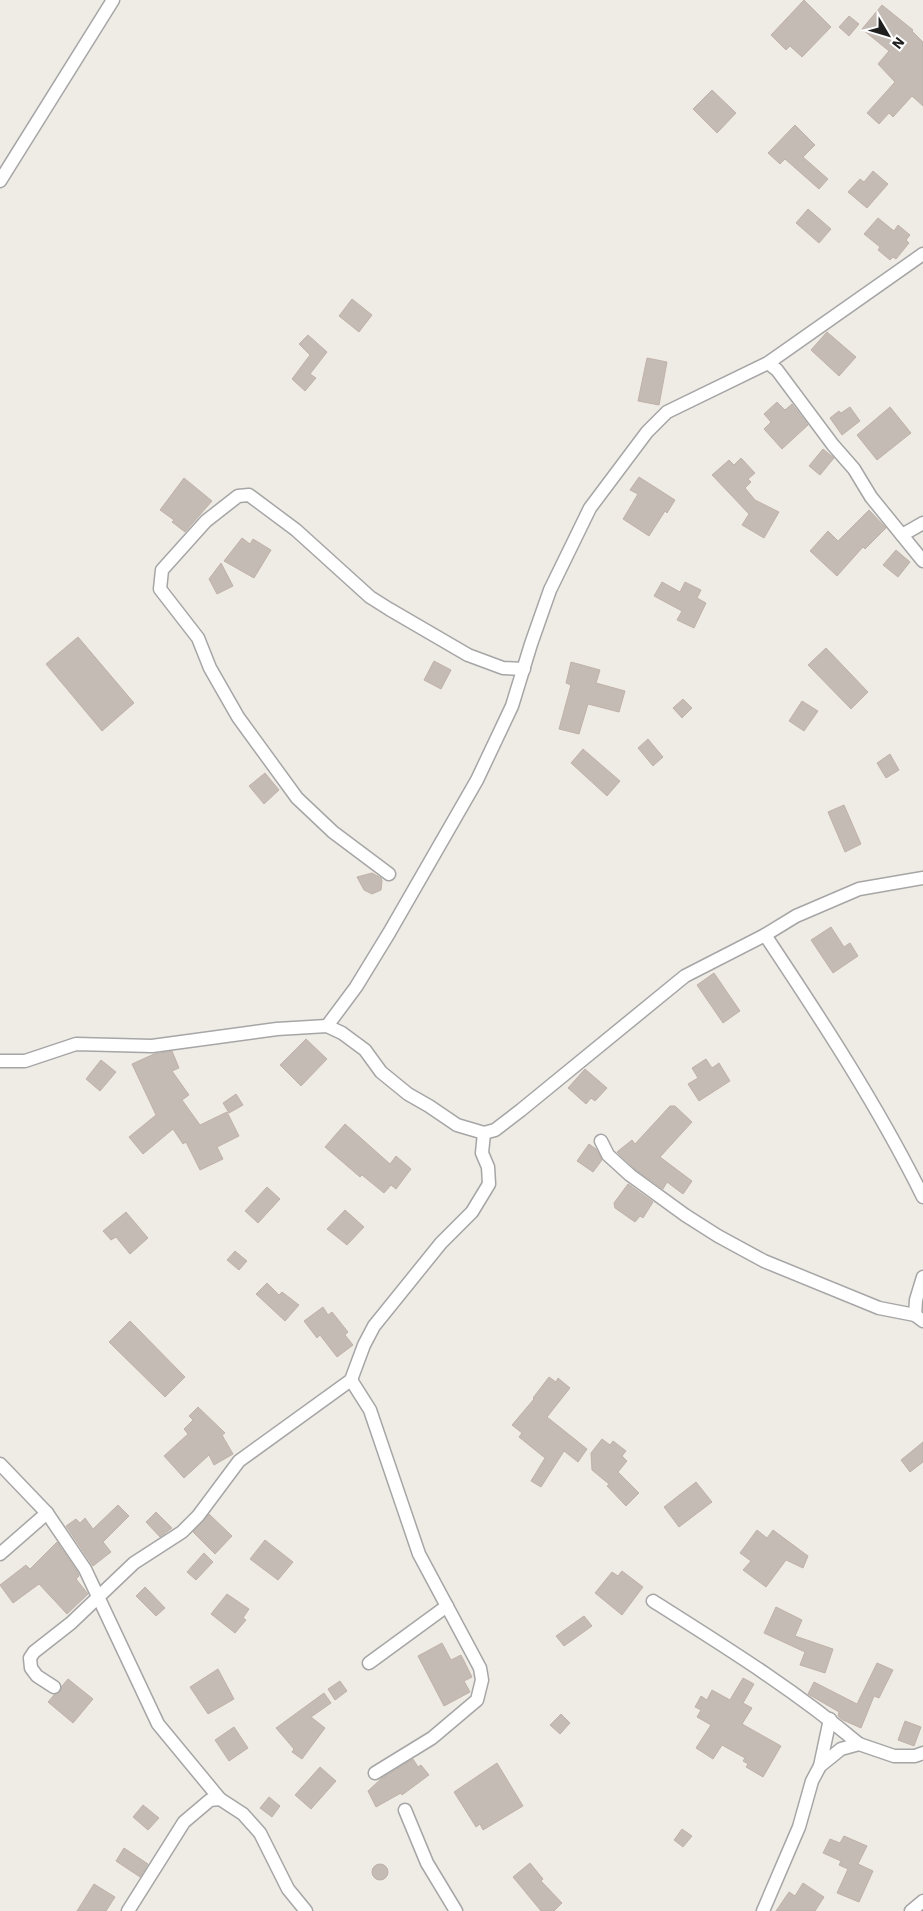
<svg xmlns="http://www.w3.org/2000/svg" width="923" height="1911" font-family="'IBM Plex Sans',sans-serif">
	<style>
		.building { fill: #c4bbb5; stroke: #c0b2a8 }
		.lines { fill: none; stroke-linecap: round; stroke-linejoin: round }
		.minor-casing { stroke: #a6a6a6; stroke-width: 15 }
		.minor { stroke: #fff; stroke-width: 12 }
	</style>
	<rect width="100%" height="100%" fill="#efebe5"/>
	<g class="building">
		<polygon points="804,0 831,27 802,57 790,46 786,50 771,35"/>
		<polygon points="882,5 913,30 912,31 923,42 923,106 912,96 893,117 889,113 879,124 867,113 895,82 878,64 889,51 862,29"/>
		<polygon points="849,16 859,24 849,36 839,27"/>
		<polygon points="712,90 736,113 717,133 693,109"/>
		<polygon points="795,125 815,145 803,157 828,179 819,189 785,159 780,164 768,153"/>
		<polygon points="873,171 888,184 867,208 848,192 860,179 864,182"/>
		<polygon points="808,209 831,229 819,243 796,223"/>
		<polygon points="878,218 894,231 898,225 910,235 906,240 909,243 896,259 893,257 890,260 878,250 880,247 864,234"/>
		<polygon points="352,299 372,315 359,332 339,316"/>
		<polygon points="827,332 856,357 839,376 811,350"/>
		<polygon points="308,335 327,352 310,374 316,378 305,391 292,379 310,355 299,344"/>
		<polygon points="647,358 667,362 659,405 638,401"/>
		<polygon points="777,402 785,410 792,404 808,425 782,449 764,429 771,422 764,414"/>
		<polygon points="850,407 860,421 842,435 830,418 839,411 841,413"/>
		<polygon points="890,407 911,433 877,460 857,435"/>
		<polygon points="823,449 834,458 820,475 809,466"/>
		<polygon points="741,458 755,473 748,479 751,482 745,488 755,500 779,512 764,538 742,525 749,514 712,475 729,460 734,465"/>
		<polygon points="639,477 675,500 667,513 665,511 649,536 623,519 638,494 630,490"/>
		<polygon points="184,478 212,501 185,532 172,522 174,520 160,510"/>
		<polygon points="869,510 886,528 865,549 863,547 837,576 810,551 828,531 838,541"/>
		<polygon points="242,538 250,544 253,539 271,550 254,578 224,561"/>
		<polygon points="896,550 910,562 898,577 883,565"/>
		<polygon points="221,563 233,586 217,594 209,579"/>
		<polygon points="662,582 680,592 685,582 701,590 697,598 706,603 694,628 677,620 682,611 654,596"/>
		<polygon points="78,637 134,703 102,731 46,664"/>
		<polygon points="826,648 868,692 851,709 808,665"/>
		<polygon points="434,661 451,670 441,689 424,680"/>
		<polygon points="571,662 600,670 596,683 625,691 619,712 588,704 579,734 559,729 571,685 566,683"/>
		<polygon points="683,699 692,708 682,718 673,708"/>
		<polygon points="802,701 818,711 804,731 789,721"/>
		<polygon points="648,739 663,757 653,766 638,748"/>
		<polygon points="583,749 620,781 607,796 571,763"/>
		<polygon points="890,754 899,770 886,778 877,763"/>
		<polygon points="265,773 279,790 264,804 249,786"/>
		<polygon points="844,805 861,844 845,852 828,812"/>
		<polygon points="372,873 381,878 382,881 381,890 372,894 364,890 357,877"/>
		<polygon points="831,927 844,947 850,943 858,956 833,973 811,940"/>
		<polygon points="714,973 740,1011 723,1023 697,985"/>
		<polygon points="306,1039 327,1059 301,1086 280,1065"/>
		<polygon points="172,1051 179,1068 172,1071 189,1095 182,1100 200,1125 227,1112 239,1136 217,1147 223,1159 200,1170 186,1142 183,1144 173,1129 143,1154 129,1137 156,1115 132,1064 154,1054"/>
		<polygon points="706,1059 712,1068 719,1063 730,1081 699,1101 688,1084 698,1078 692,1068"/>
		<polygon points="101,1060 116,1072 100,1091 86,1079"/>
		<polygon points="585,1069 607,1088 595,1101 591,1098 586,1104 568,1088"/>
		<polygon points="236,1094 243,1105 229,1113 223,1103"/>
		<polygon points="670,1106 675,1106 692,1122 660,1157 692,1181 683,1194 667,1182 663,1189 635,1169 617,1152 632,1140 635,1144"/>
		<polygon points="345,1124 390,1164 396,1156 411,1169 396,1189 391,1185 384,1193 362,1175 360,1177 325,1147"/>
		<polygon points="589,1144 596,1149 602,1160 593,1172 577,1161"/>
		<polygon points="628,1184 653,1202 643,1218 640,1216 635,1222 615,1208 614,1203"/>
		<polygon points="267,1187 280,1199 258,1223 245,1211"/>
		<polygon points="345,1210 364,1227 347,1245 327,1229"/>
		<polygon points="126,1212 148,1238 130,1254 116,1237 111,1240 103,1231"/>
		<polygon points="235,1251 247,1261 239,1270 227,1260"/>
		<polygon points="267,1283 279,1295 282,1292 299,1305 285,1321 256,1294"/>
		<polygon points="323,1307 328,1315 332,1312 348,1332 345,1335 353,1345 337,1357 320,1335 317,1338 304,1321"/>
		<polygon points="130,1321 185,1377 165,1397 109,1342"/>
		<polygon points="549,1377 556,1382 558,1378 570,1388 547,1417 587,1449 578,1462 564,1451 541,1487 531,1481 545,1458 519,1437 522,1433 512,1425 534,1399 533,1398"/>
		<polygon points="198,1407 225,1433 222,1435 233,1454 214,1465 209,1455 184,1478 164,1456 188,1434 184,1429 193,1420 189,1416"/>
		<polygon points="602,1439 610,1445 613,1441 626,1451 622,1456 627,1461 618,1472 639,1493 626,1506 607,1486 609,1484 592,1470 591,1453"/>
		<polygon points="923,1442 923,1462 910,1472 901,1460"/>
		<polygon points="696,1482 712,1502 679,1527 664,1507"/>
		<polygon points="118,1505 129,1516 103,1542 111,1552 93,1566 66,1526 76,1519 80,1523 85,1518 93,1529"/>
		<polygon points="156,1512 172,1528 160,1537 146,1522"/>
		<polygon points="209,1514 232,1536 215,1554 193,1532"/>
		<polygon points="757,1530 767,1538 773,1530 808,1556 803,1568 786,1560 766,1587 743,1570 751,1561 740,1553"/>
		<polygon points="265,1540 293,1562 278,1580 250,1559"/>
		<polygon points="57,1542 78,1573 79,1576 76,1579 88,1594 67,1614 39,1584 13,1603 0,1585 26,1565 30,1569"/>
		<polygon points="204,1553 213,1562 196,1580 187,1572"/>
		<polygon points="622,1571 643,1587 622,1615 595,1593 612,1572 618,1576"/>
		<polygon points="145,1587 165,1608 156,1616 136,1596"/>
		<polygon points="227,1594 249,1609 243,1618 246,1620 235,1633 211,1614"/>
		<polygon points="776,1607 802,1620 795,1636 833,1649 825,1673 800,1665 805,1652 764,1633"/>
		<polygon points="584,1616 592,1626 564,1646 556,1636"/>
		<polygon points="442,1643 451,1660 461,1655 472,1677 464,1681 470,1692 444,1706 418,1656"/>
		<polygon points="877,1663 893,1670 879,1698 874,1696 861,1728 843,1720 838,1716 839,1712 808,1694 814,1682 857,1704"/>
		<polygon points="218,1669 234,1699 208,1714 190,1687"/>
		<polygon points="743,1678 754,1684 743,1703 752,1708 742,1724 781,1746 763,1777 746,1767 748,1764 743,1761 745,1758 722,1745 713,1759 696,1748 711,1725 697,1717 701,1710 695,1707 701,1696 707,1700 712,1690 730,1700"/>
		<polygon points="68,1679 93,1699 73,1723 48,1702 54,1695 60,1692 62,1686"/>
		<polygon points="340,1681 347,1691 335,1700 328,1689"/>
		<polygon points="324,1693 331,1703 311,1717 325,1728 302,1759 292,1752 294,1749 276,1728"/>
		<polygon points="561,1714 570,1723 560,1734 550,1725"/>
		<polygon points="905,1721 921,1727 914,1746 898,1740"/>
		<polygon points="234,1727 248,1748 229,1761 215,1740"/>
		<polygon points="413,1759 418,1767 421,1765 429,1775 402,1795 401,1793 376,1807 368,1791 382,1778"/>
		<polygon points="497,1763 523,1806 483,1830 480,1824 476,1827 454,1792"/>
		<polygon points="320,1767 336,1781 311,1809 295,1795"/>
		<polygon points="269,1797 280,1806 272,1817 260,1808"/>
		<polygon points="143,1805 159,1818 148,1830 133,1817"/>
		<polygon points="682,1829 692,1836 683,1847 674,1840"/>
		<polygon points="844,1836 867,1846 858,1864 873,1871 859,1902 837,1893 848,1869 839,1865 841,1861 823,1853 830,1839 840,1843"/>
		<polygon points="124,1848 148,1864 140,1877 116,1861"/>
		<polygon points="530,1863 543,1879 541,1881 562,1903 554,1911 541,1911 513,1877"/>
		<circle cx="380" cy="1872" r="8"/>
		<polygon points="803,1883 824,1897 815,1911 776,1911 789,1892 795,1896"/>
		<polygon points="94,1884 115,1897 106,1911 77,1911"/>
	</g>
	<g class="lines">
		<g class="minor-casing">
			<g id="minor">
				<polyline points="0,181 113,0"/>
				<polyline points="768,363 777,370 833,445 854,469 871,497 923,561"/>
				<polyline points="902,535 923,523"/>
				<polyline points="389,874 333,832 297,798 238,717 210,668 198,638 160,589 162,570 206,521 238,496 249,495 296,530 370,597 389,609 468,655 503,668 524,669"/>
				<path d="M 765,935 C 821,1019 878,1106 923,1197"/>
				<polyline points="327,1026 356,987 389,933 477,780 512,706 531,644 550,590 590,508 647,432 667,412 768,363 923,254"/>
				<polyline points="0,1061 25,1061 76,1044 152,1046 277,1029 327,1026 342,1033 365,1050 381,1072 408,1094 429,1106 457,1125 484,1133 495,1130 521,1110 685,976 765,935 796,916 859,889 923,878"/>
				<polyline points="601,1141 608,1155 630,1175 685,1215 718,1236 764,1261 879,1308 915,1315"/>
				<polyline points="923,1277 916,1300 915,1315 923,1321"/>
				<polyline points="351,1380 370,1410 419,1554 480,1668 482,1680 477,1700 432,1738 375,1773"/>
				<polyline points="0,1464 47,1513 85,1569 158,1724 220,1799 243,1814 260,1833 288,1889 306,1911"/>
				<polyline points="0,1554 47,1513"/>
				<path d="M 653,1601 C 724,1646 795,1690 859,1744"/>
				<polyline points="369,1663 447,1606"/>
				<polyline points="54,1687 37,1676 31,1668 30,1658 34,1652 71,1623 134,1563 182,1532 198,1516 239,1461 351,1380 364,1345 374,1326 441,1243 472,1212 489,1184 488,1167 482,1153 484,1133"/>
				<polyline points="820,1766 830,1719"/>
				<polyline points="405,1810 427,1863 456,1911"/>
				<polyline points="128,1911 184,1822 210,1800 220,1799"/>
				<polyline points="763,1911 799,1827 812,1781 820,1766 841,1749 859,1744 894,1756 915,1756 923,1753"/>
				<polyline points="911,1911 923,1901"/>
			</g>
		</g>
		<use href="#minor" class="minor"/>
	</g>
	<g transform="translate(888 35) rotate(128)" stroke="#ffffff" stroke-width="4" paint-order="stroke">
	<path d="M0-4L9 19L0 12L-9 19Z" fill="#1f1f1f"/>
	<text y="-8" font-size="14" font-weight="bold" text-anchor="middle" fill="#1f1f1f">N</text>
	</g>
</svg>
